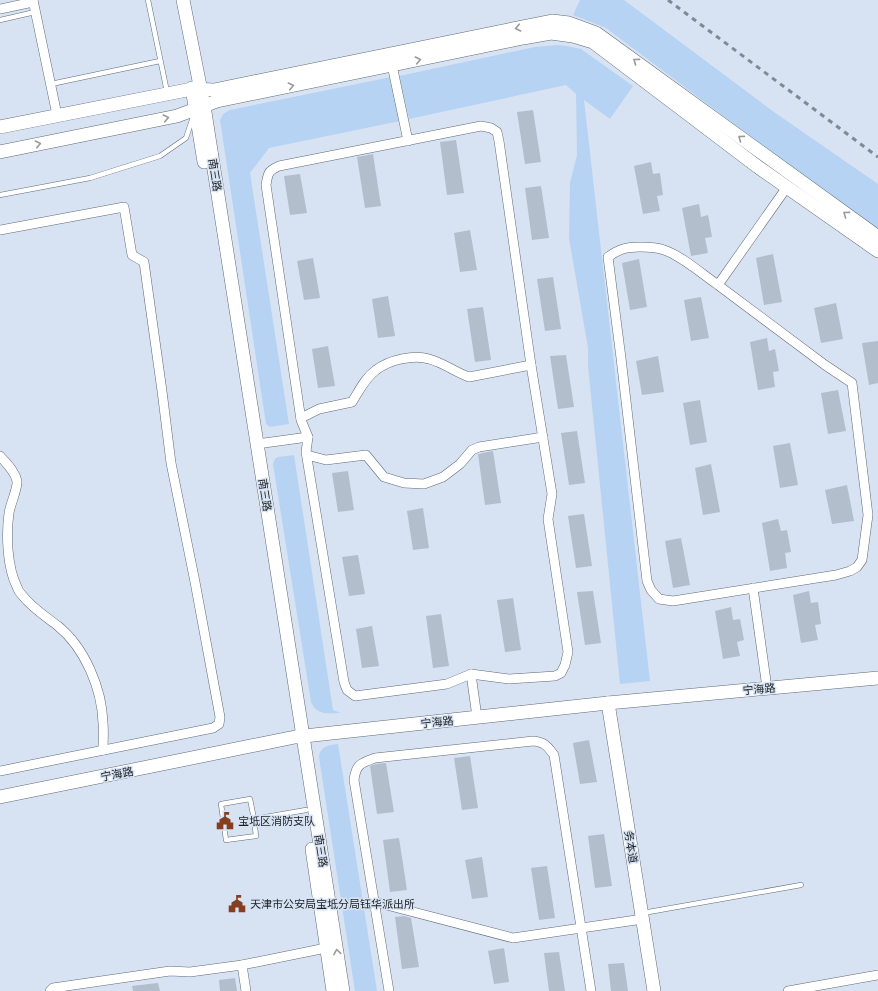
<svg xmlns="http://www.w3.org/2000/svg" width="878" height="991" font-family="'PT Serif','Noto Sans SC',serif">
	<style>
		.green { fill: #b6d3f4 }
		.building { fill: #b2becc }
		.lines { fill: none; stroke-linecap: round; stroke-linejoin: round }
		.lane-casing { stroke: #5f6a77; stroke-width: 5.5 }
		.street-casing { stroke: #5f6a77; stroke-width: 10 }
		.secondary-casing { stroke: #5f6a77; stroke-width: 14 }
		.lane { stroke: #fff; stroke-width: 4.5 }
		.street { stroke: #fff; stroke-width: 9 }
		.secondary { stroke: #fff; stroke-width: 13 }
		.rail { stroke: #808893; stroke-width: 3; stroke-dasharray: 5 5; stroke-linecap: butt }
		.oneway { stroke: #989a9c }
		.labels { text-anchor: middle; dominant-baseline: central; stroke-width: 3; stroke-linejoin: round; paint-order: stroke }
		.street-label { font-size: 11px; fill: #1a1e23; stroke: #d7e3f2 }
		.poi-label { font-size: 11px; fill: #1a1e23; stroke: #d7e3f2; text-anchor: start }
	</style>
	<rect width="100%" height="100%" fill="#d7e3f2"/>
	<g class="green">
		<polygon points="580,0 624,0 774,112 878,184 878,232 606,28 573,15"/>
		<polygon points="558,45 567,46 581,49 633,86 610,119 584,100 650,681 620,684 588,366 588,348 569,238 570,183 577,155 576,94 566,85 409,119 399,76 535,47"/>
		<polygon points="391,77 400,121 269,148 250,173 289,424 270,427 266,424 220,120 223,114 230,110"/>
		<path d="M 294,455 L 333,710 L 341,713 C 328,713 317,716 311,702 L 273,464 L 275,459 L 278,457 Z"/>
		<path d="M 338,744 L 339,750 L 377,991 L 355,991 L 319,757 C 320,746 329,745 338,744 Z"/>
	</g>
	<g class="building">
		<polygon points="533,110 541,162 525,164 517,112"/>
		<polygon points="456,140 464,193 447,195 440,142"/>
		<polygon points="373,154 381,206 365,208 357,157"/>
		<polygon points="651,162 653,174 660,173 663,195 657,196 660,211 643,214 634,166"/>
		<polygon points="300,174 307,213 290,215 284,176"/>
		<polygon points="541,186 549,238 532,240 525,188"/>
		<polygon points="699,204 701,217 708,215 712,237 705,238 708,253 691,256 682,208"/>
		<polygon points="470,230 477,270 460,272 454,233"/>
		<polygon points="773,254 782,302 764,305 756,258"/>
		<polygon points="313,258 320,298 304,300 297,261"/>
		<polygon points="639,259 647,307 630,310 622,263"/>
		<polygon points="553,277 561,329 545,331 537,279"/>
		<polygon points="388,296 395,336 378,338 372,299"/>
		<polygon points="701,297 709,338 691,341 684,300"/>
		<polygon points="836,303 843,339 821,343 814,308"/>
		<polygon points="483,307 491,360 475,362 467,309"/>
		<polygon points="767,338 769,351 775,349 779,371 773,372 775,387 758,390 750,342"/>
		<polygon points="878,341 878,383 869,385 862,343"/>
		<polygon points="328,346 335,386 318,388 312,349"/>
		<polygon points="566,355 574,407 558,409 550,356"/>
		<polygon points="658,356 664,392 642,395 636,361"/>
		<polygon points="838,390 846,431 828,434 821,393"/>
		<polygon points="700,400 707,442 690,445 683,403"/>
		<polygon points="577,431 585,483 569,485 561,433"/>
		<polygon points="790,443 798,485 780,488 773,446"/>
		<polygon points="493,451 501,503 485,505 478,454"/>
		<polygon points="711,464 720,512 703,515 695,468"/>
		<polygon points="348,471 354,510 338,512 332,473"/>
		<polygon points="847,485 854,521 832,524 825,490"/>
		<polygon points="423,508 429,548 413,550 407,511"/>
		<polygon points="584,514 592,566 576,568 568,516"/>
		<polygon points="778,519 781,531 787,530 791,552 785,553 787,568 770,571 762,523"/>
		<polygon points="681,538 690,585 673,588 665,541"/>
		<polygon points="358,555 365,594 349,596 342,557"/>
		<polygon points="593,591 601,643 585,645 577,592"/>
		<polygon points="809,591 811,603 818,602 821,624 815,625 818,640 801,643 793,595"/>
		<polygon points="513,598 521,650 505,652 497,600"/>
		<polygon points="731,607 733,620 740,619 744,640 737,642 740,656 723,659 715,611"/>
		<polygon points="441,614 449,666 433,668 426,616"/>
		<polygon points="372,626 379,666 362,668 356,629"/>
		<polygon points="589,740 597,782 580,784 573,743"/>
		<polygon points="470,756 478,808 462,810 454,758"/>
		<polygon points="386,763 394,812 377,814 370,766 376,764"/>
		<polygon points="604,834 612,886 595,888 588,836"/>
		<polygon points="399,838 407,890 390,892 383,840"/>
		<polygon points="482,857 488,897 472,899 465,860"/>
		<polygon points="547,866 555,918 539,920 531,868"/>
		<polygon points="404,916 411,918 419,967 402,969 395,917"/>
		<polygon points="504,948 509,982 494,984 488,951"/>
		<polygon points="559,952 565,991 549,991 544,953"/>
		<polygon points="624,963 628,991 611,991 608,964"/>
		<polygon points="235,978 237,991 220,991 219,980"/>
		<polygon points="158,983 160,991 133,991 132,986"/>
	</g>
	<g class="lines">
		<g class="lane-casing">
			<g id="lane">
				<polyline points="148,0 167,92"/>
				<polyline points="0,20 35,12"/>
				<polyline points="51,84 160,61"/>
				<polyline points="0,195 90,178 160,156 186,138 193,117"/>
				<polyline points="254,819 256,836 226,840 221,804 250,799 254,819 306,810"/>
				<polyline points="643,913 801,885"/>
			</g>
		</g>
		<g class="street-casing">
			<g id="street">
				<polyline points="33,0 57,115"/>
				<polyline points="0,9 33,2"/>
				<polyline points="392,65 408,141"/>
				<path d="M 481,126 L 491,128 L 497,132 L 499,141 L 531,365 L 552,494 L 548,519 L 568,652 L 565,665 L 561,673 L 555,676 L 509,679 L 471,674 L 447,684 L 355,696 L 347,690 L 344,682 L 306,452 L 308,437 L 301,420 L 266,185 C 268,173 268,171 279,166 Z"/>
				<polyline points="0,230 124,207 132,255 144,262 162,391 171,463 195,582 220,717 219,724 213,728 0,771"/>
				<path d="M 718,285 L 825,365 L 852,383 L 868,515 L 862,560 L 857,567 L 850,571 L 836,575 L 673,601 L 659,599 L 651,590 L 647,581 L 621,358 L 608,257 C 619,249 626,247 640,247 C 647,247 656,247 664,250 C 682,256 702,274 718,285 L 787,187"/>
				<path d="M 301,418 L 319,409 L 352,402 C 359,391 365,378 376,370 C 389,360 414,354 429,359 C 444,363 455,372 469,377 L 531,365"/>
				<polyline points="257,444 308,437"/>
				<polyline points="307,455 326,460 366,455 384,477 404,483 424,484 443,477 460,464 472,450 479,447 543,437"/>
				<path d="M 0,456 C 6,463 15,471 17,481 C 18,488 10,505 9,513 C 6,535 7,567 17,587 C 18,590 20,593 22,595 C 32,608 45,616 58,626 C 85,648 102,689 103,723 C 104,732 103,741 103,750"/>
				<polyline points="753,588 767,688"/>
				<polyline points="471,674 477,717"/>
				<polyline points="375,902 513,938 643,919"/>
				<polyline points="242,965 246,991"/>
				<polyline points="50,991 53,988 170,971 190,972 242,965 326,948"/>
				<path d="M 389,991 L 354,780 C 356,764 361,763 375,758 L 533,741 C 545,742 547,746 554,755 L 591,991"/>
				<polyline points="788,991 878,975"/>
			</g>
		</g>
		<g class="secondary-casing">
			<g id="secondary">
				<polyline points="183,0 204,106 343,991"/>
				<polyline points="192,88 204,162"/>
				<polyline points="0,127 192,89 214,90 552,21 569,23 596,33 878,237"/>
				<polyline points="0,152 177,116 217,101 523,38 551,33 573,36 593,42 758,167 878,251"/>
				<polyline points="608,703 654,991"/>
				<polyline points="0,797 295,737 608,703 878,678"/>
				<polyline points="312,849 333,991"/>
			</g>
		</g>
		<use href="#lane" class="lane"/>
		<use href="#street" class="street"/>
		<use href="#secondary" class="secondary"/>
		<polyline class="rail" points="668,0 878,157"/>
	</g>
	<defs><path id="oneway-chevron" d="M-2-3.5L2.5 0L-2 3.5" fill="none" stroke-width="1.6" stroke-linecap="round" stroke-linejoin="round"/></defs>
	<g class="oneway">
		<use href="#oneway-chevron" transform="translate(518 28) rotate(168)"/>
		<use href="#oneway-chevron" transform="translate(418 60) rotate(-12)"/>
		<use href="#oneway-chevron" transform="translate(636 61) rotate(-144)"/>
		<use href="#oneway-chevron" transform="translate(291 86) rotate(-12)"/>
		<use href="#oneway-chevron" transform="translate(166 118) rotate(-12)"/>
		<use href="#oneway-chevron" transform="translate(741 138) rotate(-144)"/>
		<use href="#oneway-chevron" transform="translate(38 144) rotate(-12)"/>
		<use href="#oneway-chevron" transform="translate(846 214) rotate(-144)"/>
		<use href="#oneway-chevron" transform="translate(337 952) rotate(-99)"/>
	</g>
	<defs>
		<g id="civic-bare" transform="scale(1.38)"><path d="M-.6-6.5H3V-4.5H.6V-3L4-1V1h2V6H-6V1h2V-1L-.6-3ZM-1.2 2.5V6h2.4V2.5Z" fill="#863e20" stroke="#d7e3f2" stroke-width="2.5" paint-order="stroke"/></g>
	</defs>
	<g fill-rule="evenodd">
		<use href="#civic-bare" x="225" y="821"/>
		<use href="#civic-bare" x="237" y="904"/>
	</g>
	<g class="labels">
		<g class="street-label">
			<text transform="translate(215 175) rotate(81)">南三路</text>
			<text transform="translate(265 495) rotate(81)">南三路</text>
			<text transform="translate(759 689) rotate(-5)">宁海路</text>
			<text transform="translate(437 722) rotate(-6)">宁海路</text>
			<text transform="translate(117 774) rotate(-11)">宁海路</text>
			<text transform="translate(631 847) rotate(81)">务本道</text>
			<text transform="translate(321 851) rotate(81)">南三路</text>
		</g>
		<g class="poi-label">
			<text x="238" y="821">宝坻区消防支队</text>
			<text x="250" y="904">天津市公安局宝坻分局钰华派出所</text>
		</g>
	</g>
</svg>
